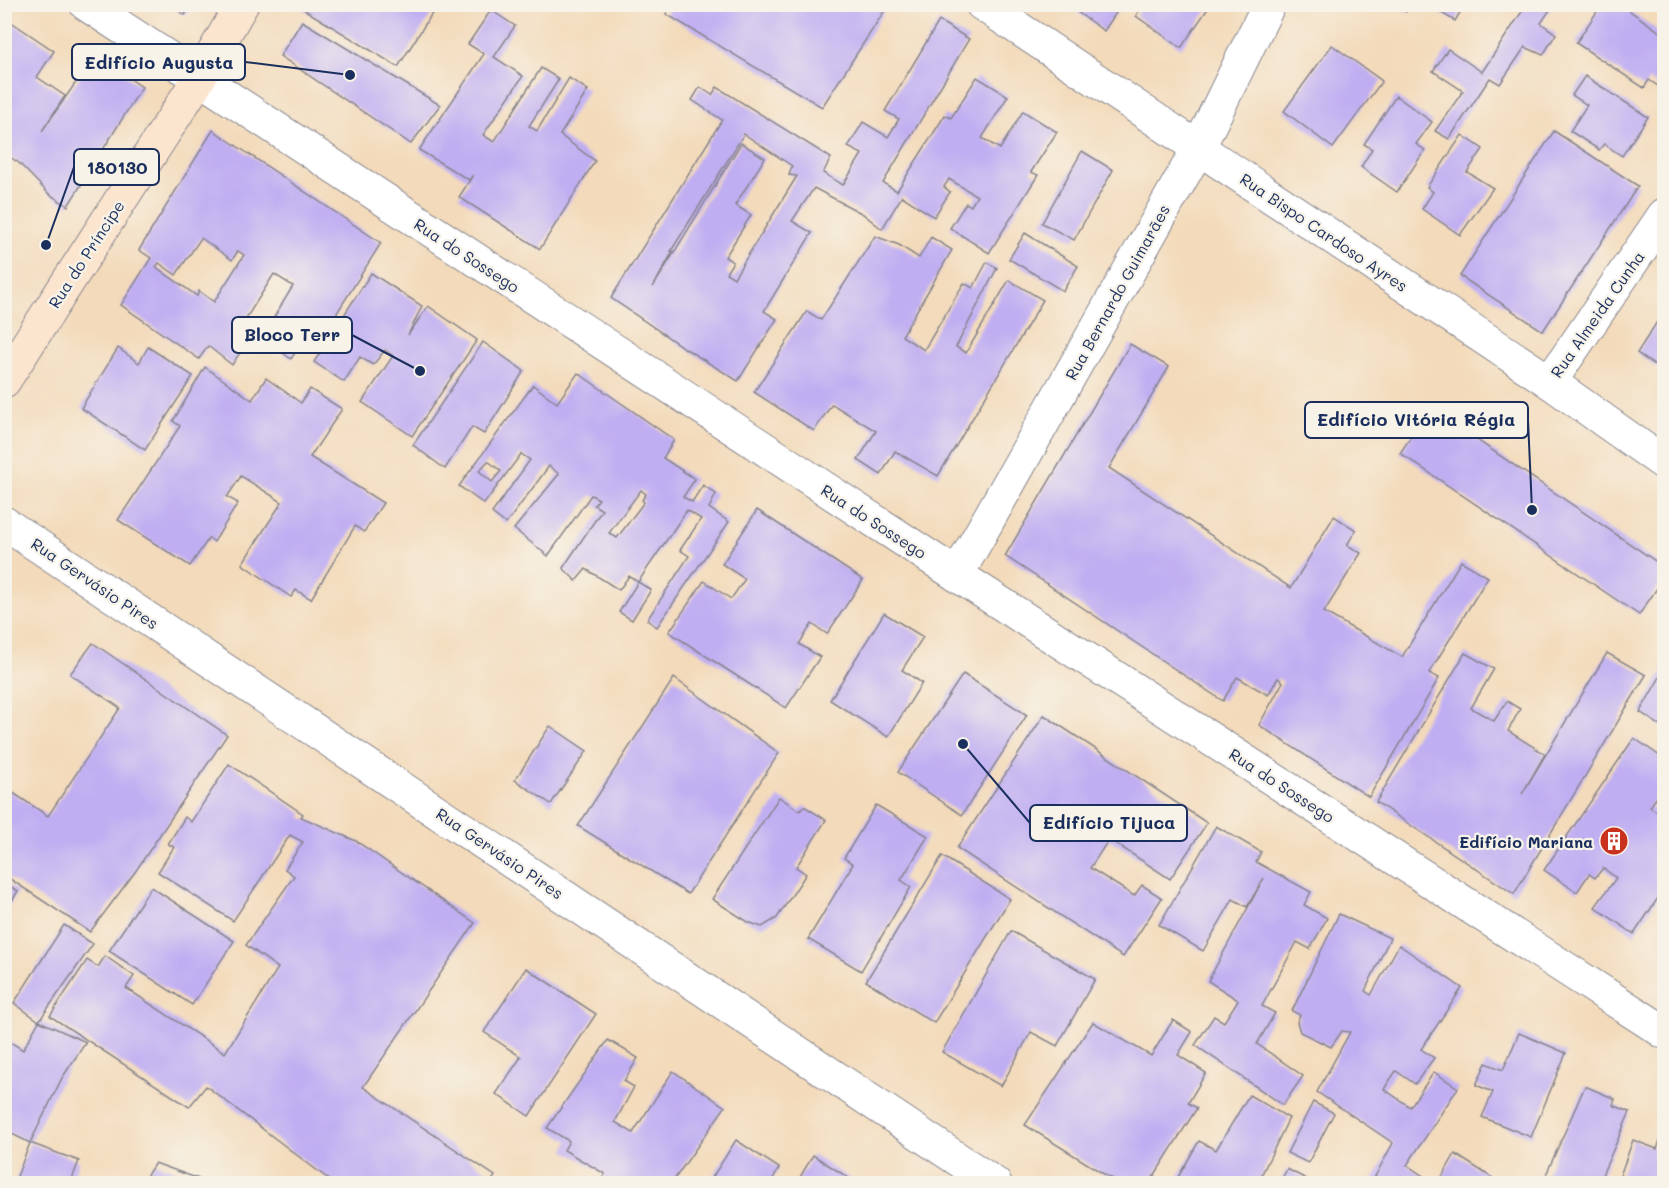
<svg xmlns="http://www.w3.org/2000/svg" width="1669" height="1188" font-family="Mali,sans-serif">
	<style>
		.building { fill: #bfaef2; fill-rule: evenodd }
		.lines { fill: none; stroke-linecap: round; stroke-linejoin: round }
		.minor-casing { stroke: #87848c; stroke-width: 35 }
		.tertiary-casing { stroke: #87848c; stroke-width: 35 }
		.secondary-casing { stroke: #87848c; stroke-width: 35 }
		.minor { stroke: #fff; stroke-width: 33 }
		.tertiary { stroke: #fff; stroke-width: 33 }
		.secondary { stroke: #fce5cf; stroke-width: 33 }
		.labels { text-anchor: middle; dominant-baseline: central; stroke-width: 4.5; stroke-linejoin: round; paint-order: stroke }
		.street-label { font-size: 16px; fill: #1b2f5e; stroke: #f7f3e8 }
		.poi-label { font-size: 16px; font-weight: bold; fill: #1b2f5e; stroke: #f7f3e8; text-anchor: end }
		.leader { fill: none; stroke: #1b2f5e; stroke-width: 2 }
		.callout-dot { fill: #1b2f5e; stroke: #f7f3e8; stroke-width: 2 }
		.callout { fill: #f7f3e8; stroke: #1b2f5e; stroke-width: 2 }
		.callout-label { font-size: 18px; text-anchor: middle; font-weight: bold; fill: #1b2f5e }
	</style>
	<rect width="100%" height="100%" fill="#f7f3e8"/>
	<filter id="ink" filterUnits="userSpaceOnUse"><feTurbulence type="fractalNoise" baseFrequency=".0167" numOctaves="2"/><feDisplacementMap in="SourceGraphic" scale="12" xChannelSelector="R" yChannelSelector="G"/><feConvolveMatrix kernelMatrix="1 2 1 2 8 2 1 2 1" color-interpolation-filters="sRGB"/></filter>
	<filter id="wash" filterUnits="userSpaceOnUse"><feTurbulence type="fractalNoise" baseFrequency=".008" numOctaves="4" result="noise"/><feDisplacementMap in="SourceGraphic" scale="24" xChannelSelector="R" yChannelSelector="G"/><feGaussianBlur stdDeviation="1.35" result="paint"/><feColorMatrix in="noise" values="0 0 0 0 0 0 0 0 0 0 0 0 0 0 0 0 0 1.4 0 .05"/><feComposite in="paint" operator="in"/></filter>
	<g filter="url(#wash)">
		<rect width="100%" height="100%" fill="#f3daba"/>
		<g id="blocks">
			<g class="building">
				<polygon points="169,4 192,4 185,15"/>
				<polygon points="295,4 438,4 398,67"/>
				<polygon points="672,4 889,4 822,107 666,14"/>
				<polygon points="1066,4 1122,4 1104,31"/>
				<polygon points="1143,4 1211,4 1181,48 1136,16"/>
				<polygon points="1393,4 1410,4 1406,12"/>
				<polygon points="1426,4 1465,4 1455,21"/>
				<polygon points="1527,4 1554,4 1541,23 1556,34 1543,55 1525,47 1500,84 1490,78 1449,139 1435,131 1463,91 1433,71 1448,49 1482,72"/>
				<polygon points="1602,4 1620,4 1664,35 1664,90 1649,80 1644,88 1576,43"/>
				<polygon points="491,10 515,26 494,57 523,76 483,135 494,142 541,68 559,79 529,126 537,131 569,78 588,90 560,135 595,161 540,249 459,197 473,175 469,180 419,150 484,54 468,44"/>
				<polygon points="4,17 54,51 37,77 65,96 42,131 95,55 142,87 68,206 49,194 19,163 4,153"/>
				<polygon points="302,21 440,105 411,144 280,56"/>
				<path d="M 939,21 L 969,39 L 883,183 L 897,191 L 945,115 L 951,118 L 977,77 L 1008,96 L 982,138 L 990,143 L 1000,149 L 1023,111 L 1057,132 L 1031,172 L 1038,175 L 989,253 L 950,228 L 966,203 L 971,206 L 977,196 L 949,179 L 944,187 L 950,192 L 934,217 L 902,196 L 882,229 L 863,214 L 814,188 L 792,221 L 812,233 L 764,311 L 777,319 L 738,381 L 681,346 L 611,298 L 722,120 L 692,100 L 700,87 L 712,95 L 717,87 L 831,158 L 823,173 L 843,185 L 862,154 L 848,147 L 863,122 L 888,137 L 899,119 L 885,111 ZM 744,134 L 792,166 L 789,175 L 797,176 L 734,278 L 726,273 L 733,262 L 725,257 L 751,215 L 735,205 L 765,158 L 741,143 L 653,287 L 673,251 L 671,251 Z"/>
				<polygon points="1332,45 1382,81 1333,148 1284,111"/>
				<polygon points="1585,76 1648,117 1622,156 1604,144 1599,150 1570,131 1587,105 1572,95"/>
				<polygon points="1396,96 1432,122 1416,144 1425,150 1397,192 1361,167 1372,149 1364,144"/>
				<path d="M 213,130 L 381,243 L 325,332 L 314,324 L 291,359 L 262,337 L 293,286 L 274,274 L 243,323 L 254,331 L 232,365 L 208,346 L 199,359 L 121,305 L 151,258 L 139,250 ZM 201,238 L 232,260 L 238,251 L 244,255 L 214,302 L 199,291 L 197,296 L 156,267 L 159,263 L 176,275 Z"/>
				<polygon points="1554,131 1638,186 1543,331 1460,276"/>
				<polygon points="1462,135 1483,149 1467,172 1493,188 1460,235 1422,209 1433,192 1427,187"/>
				<polygon points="1082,151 1113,170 1074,240 1042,223"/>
				<polygon points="1025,233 1078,266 1063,291 1009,259"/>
				<polygon points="875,236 899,245 919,258 931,237 952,250 902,336 924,350 964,283 973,288 987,262 997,268 956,347 966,353 1009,280 1043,300 938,476 895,451 881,475 858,460 876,431 832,404 814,431 754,392 807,311 821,320"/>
				<polygon points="371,273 422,306 408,335 428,306 477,340 412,436 362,402 393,356 385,350 373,365 360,357 344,382 314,362"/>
				<polygon points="1664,311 1664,372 1637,353"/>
				<polygon points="483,342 524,371 484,434 472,427 445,469 413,445"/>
				<polygon points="1130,344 1169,367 1109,468 1291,588 1334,516 1356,530 1347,545 1361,553 1324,612 1402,657 1461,561 1488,577 1429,673 1439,678 1369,797 1259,725 1283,682 1278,678 1268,695 1237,677 1223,701 1005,556"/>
				<polygon points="148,347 193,376 145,450 81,408 118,348 139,363"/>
				<polygon points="205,367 252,400 266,378 301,403 310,389 342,409 310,457 383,503 364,532 355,526 311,599 296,590 291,597 242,564 282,502 241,476 227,497 238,503 214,542 209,538 190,566 118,520 180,426 173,421"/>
				<path d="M 578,373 L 674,440 L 663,458 L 695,479 L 683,497 L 692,502 L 703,485 L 716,494 L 709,508 L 729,522 L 657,627 L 647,620 L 689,556 L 680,550 L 701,519 L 687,510 L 638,582 L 651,590 L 632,620 L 619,612 L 638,582 L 629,576 L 619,590 L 586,569 L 576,581 L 563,568 L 602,510 L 594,505 L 599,499 L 591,495 L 548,556 L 514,529 L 559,474 L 549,466 L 506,524 L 492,513 L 530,460 L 521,454 L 484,504 L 459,486 L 533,385 L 557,403 ZM 488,461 L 501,471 L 492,482 L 479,471 ZM 641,490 L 646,494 L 642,500 L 644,502 L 617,538 L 609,533 Z"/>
				<polygon points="1430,408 1664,567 1664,578 1639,615 1400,453"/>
				<polygon points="757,510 863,580 827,634 812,624 799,644 820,657 786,708 669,632 704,581 731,599 745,579 722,564"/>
				<polygon points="884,613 923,637 902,670 922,683 888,737 830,700"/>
				<polygon points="93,643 227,735 135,872 90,932 4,875 4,787 48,816 120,708 70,674"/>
				<polygon points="1465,653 1494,669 1471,708 1494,721 1507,701 1520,709 1508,731 1545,754 1522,794 1607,653 1646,675 1514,894 1376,802"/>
				<polygon points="1664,670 1664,728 1640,712"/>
				<polygon points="963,674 1027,715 962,815 898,772"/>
				<polygon points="674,678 779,753 688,894 578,826"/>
				<polygon points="1044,715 1207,823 1170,879 1109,839 1090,868 1134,896 1142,885 1162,898 1123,957 957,848"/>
				<polygon points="550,726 587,751 551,804 515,780"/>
				<polygon points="1634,738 1664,759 1664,786 1650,807 1660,814 1664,808 1664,893 1662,892 1634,934 1595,907 1616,878 1603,868 1595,878 1589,874 1577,892 1544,870"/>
				<polygon points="229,764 303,814 301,817 356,841 475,923 363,1087 495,1176 490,1184 335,1184 206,1086 189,1107 50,1016 87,960 98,967 105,956 134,976 126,988 225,1053 278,968 246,945 294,876 285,869 303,842 290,835 233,921 158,872 174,847 168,844 185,817 191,822"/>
				<polygon points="779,797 800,811 804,806 826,820 796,867 806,874 777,918 762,927 748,922 712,899"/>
				<polygon points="876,805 928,836 901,880 911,887 861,971 808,939 853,864 844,858"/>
				<polygon points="1216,826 1261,852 1256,862 1311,892 1304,905 1327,918 1310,949 1297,942 1262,1006 1275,1013 1257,1044 1303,1076 1283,1105 1195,1045 1214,1016 1224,1022 1238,1000 1208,981 1264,878 1247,907 1233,899 1203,951 1159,925"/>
				<polygon points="942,856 1010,899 934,1023 866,981"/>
				<polygon points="4,883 18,891 4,914"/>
				<polygon points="151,887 234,941 192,1005 109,951"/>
				<polygon points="1339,914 1390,938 1365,991 1371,995 1399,945 1462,988 1421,1049 1434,1058 1415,1084 1396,1071 1384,1089 1410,1107 1434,1072 1458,1088 1407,1165 1435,1184 1371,1184 1393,1143 1317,1092 1350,1032 1342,1031 1331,1047 1300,1032 1297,1022 1300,1015 1292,1011"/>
				<polygon points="64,925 93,944 39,1021 14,1003"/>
				<polygon points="1011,931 1095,979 1057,1046 1031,1032 1001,1086 942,1052"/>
				<polygon points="526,968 596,1014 529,1116 496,1094 521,1057 484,1032"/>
				<polygon points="1173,1020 1192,1032 1178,1055 1206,1073 1188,1103 1197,1108 1149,1184 1120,1184 1025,1125 1093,1022 1151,1056"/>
				<polygon points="39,1021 86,1042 62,1078 30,1143 4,1130 4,1038 23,1050"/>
				<polygon points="1519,1033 1566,1053 1531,1137 1482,1117 1493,1092 1476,1085 1486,1063 1503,1070"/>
				<polygon points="608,1040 638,1058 624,1081 634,1087 615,1122 633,1133 673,1071 725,1107 671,1184 599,1184 605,1174 564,1150 569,1141 547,1128"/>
				<polygon points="1585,1086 1615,1099 1613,1105 1630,1112 1598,1184 1542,1184"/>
				<polygon points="1249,1095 1289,1118 1257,1184 1174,1184 1199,1141 1216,1150"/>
				<polygon points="1313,1102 1334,1113 1308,1163 1287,1153"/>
				<polygon points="1664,1130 1664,1184 1617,1184 1633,1140 1657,1149"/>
				<polygon points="736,1140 779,1168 770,1184 708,1184"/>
				<polygon points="30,1143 79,1161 70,1184 14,1184"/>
				<polygon points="1455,1154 1502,1184 1438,1184"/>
				<polygon points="813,1155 858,1184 796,1184"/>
				<polygon points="155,1163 210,1183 210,1184 141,1184"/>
				<polygon points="1287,1169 1316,1184 1279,1184"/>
			</g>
		</g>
	</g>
	<g filter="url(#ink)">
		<use href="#blocks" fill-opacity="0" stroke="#87848c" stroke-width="1.5"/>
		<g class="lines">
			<g class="minor-casing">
				<g id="minor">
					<polyline points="86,4 957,575 1664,1032"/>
					<polyline points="982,4 1550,382 1664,463"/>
					<polyline points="1550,382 1664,215"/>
					<polyline points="957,575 1198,149 1269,4"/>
				</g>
			</g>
			<g class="tertiary-casing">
				<polyline id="tertiary" points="4,523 995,1184"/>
			</g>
			<g class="secondary-casing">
				<polyline id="secondary" points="4,381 198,80 242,4"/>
			</g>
			<use href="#minor" class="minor"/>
			<use href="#tertiary" class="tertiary"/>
			<use href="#secondary" class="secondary"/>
		</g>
	</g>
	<defs>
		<g id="building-disc" transform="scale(1.5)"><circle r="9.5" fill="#c8321e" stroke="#f7f3e8"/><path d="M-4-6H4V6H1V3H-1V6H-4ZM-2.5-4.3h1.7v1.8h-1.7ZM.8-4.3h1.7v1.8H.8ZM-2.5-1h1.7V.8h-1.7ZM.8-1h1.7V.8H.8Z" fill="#fff"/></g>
	</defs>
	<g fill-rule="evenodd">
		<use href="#building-disc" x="1614" y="841"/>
	</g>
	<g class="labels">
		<g class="street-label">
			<text transform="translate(1324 232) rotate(34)">Rua Bispo Cardoso Ayres</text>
			<text transform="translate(86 254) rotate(-57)">Rua do Príncipe</text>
			<text transform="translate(467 255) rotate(33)">Rua do Sossego</text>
			<text transform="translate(1117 292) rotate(-61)">Rua Bernardo Guimarães</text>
			<text transform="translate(1597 314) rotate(-55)">Rua Almeida Cunha</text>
			<text transform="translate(874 521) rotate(33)">Rua do Sossego</text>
			<text transform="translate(95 583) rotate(34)">Rua Gervásio Pires</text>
			<text transform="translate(1282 785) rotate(33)">Rua do Sossego</text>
			<text transform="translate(500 853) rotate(34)">Rua Gervásio Pires</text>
		</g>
		<g class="poi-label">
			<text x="1593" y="841">Edifício Mariana</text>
		</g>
	</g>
	<path class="leader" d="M350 75L245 62M46 245L74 167M420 371L352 335M1532 510L1528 420M963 744L1030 823"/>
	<g class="callout-dot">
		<circle cx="350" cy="75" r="6"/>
		<circle cx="46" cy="245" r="6"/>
		<circle cx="420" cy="371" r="6"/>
		<circle cx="1532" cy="510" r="6"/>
		<circle cx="963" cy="744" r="6"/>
	</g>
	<g class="callout">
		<rect x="72" y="44" width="173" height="36" rx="6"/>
		<rect x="74" y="149" width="85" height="36" rx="6"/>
		<rect x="232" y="317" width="120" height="36" rx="6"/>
		<rect x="1305" y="402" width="223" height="36" rx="6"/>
		<rect x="1030" y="805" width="157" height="36" rx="6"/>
	</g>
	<g class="callout-label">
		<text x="159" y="69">Edifício Augusta</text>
		<text x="117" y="174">180130</text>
		<text x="292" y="341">Bloco Terr</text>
		<text x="1416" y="426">Edifício Vitória Régia</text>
		<text x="1109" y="829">Edifício Tijuca</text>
	</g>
	<rect width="1669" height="1188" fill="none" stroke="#f7f3e8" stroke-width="24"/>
</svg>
